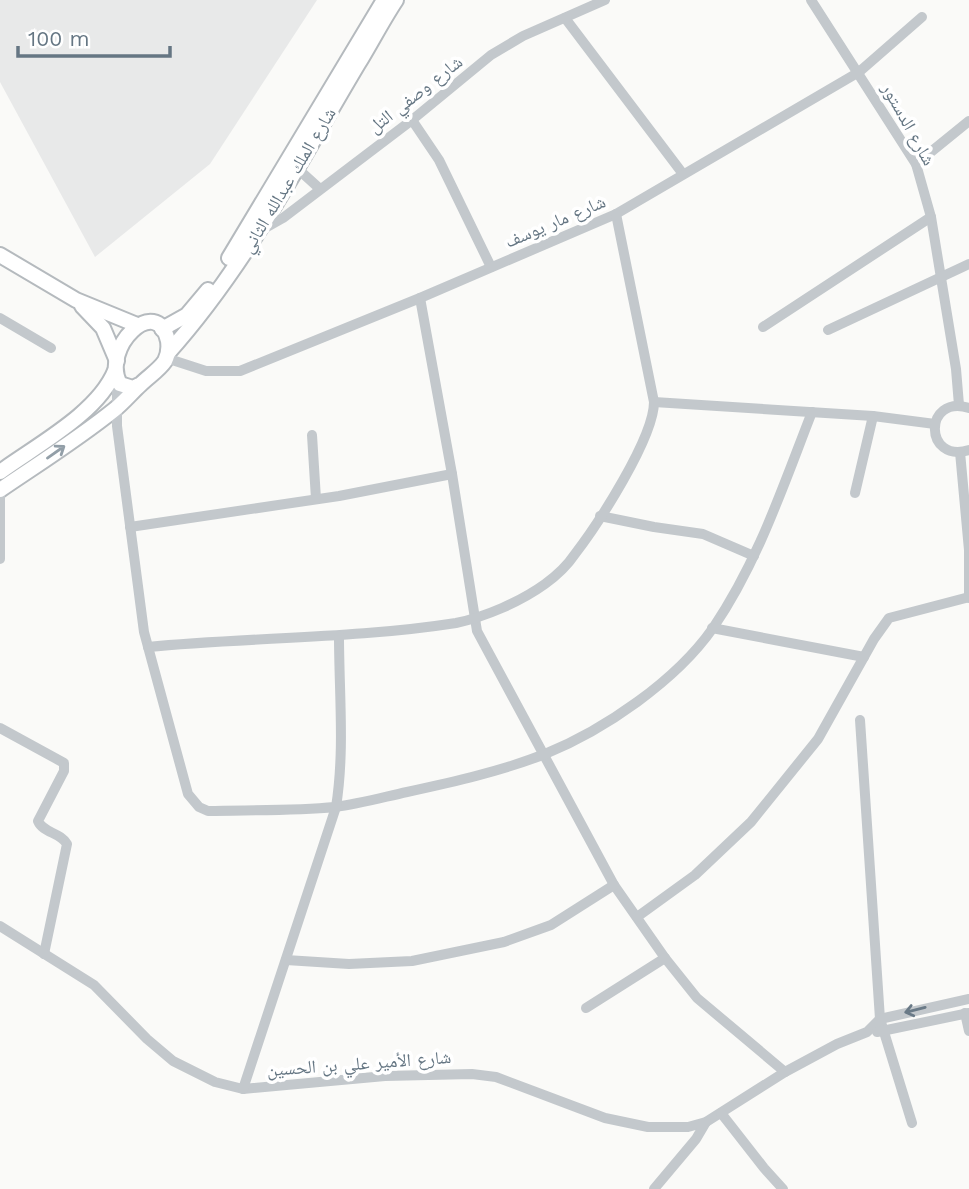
<svg xmlns="http://www.w3.org/2000/svg" width="969" height="1189" font-family="'Work Sans','Noto Naskh Arabic',sans-serif">
	<style>
		.built { fill: #e8e9e9 }
		.lines { fill: none; stroke-linecap: round; stroke-linejoin: round }
		.major-casing { stroke: #b5babe; stroke-width: 18 }
		.minor { stroke: #c3c8cc; stroke-width: 10 }
		.major { stroke: #fff; stroke-width: 14 }
		.oneway { stroke: #939fa8 }
		.oneway2 { stroke: #6a7a87 }
		.labels { text-anchor: middle; dominant-baseline: central; stroke-width: 7; stroke-linejoin: round; paint-order: stroke }
		.street-label { font-size: 18px; fill: #657683; stroke: #fff }
	</style>
	<rect width="100%" height="100%" fill="#fafaf8"/>
	<polygon class="built" points="0,0 317,0 210,164 95,257 0,82"/>
	<g class="lines">
		<g class="major-casing">
			<g id="major">
				<polyline points="0,255 76,300 137,325"/>
				<polyline points="229,258 384,0"/>
				<polyline points="82,306 103,328 117,361"/>
				<polyline points="162,329 187,315 208,290"/>
				<path d="M 168,353 C 245,267 299,163 358,64 C 371,43 382,21 396,0"/>
				<path d="M 0,472 C 37,445 98,413 115,371"/>
				<path d="M 0,490 C 38,464 78,439 114,410 C 124,402 132,392 141,384 C 149,376 159,370 165,361 C 168,355 169,348 168,341 C 157,292 100,348 120,384 L 133,388 L 139,385"/>
			</g>
		</g>
		<g class="minor">
			<polyline points="811,0 916,164 931,217 956,369 959,405"/>
			<polyline points="565,18 683,174"/>
			<polyline points="412,120 439,160 491,267"/>
			<polyline points="916,164 969,121"/>
			<polyline points="298,169 320,189"/>
			<polyline points="260,231 283,218 412,120 491,55 523,36 605,0"/>
			<polyline points="420,298 452,474 477,631 614,885 665,958 697,998 785,1072"/>
			<polyline points="0,318 51,348"/>
			<polyline points="763,327 931,217"/>
			<polyline points="828,330 969,264"/>
			<polyline points="166,358 206,371 240,371 420,298 616,214 859,72 922,17"/>
			<path d="M 117,378 L 117,426 L 144,632 L 188,794 L 199,807 L 208,811 C 250,810 293,811 335,807 C 359,804 384,797 407,792 C 453,782 502,771 545,754 C 604,730 676,681 713,628 C 758,562 783,486 812,412"/>
			<polyline points="654,402 873,416 935,424"/>
			<path d="M 969,408 C 923,394 924,464 969,450"/>
			<polyline points="312,435 316,499"/>
			<polyline points="960,452 969,550 969,598"/>
			<polyline points="855,493 873,416"/>
			<polyline points="600,516 654,527 703,534 754,556"/>
			<polyline points="130,527 339,496 452,474"/>
			<polyline points="0,559 0,490"/>
			<polyline points="712,628 864,657"/>
			<path d="M 148,647 C 250,637 354,639 456,623 C 485,617 520,602 545,584 C 556,576 567,566 575,554 C 598,524 654,438 654,402 L 616,214"/>
			<polyline points="860,720 880,1019 912,1123"/>
			<path d="M 0,728 L 64,763 L 64,771 L 38,821 C 43,833 60,832 67,844 L 44,954"/>
			<polyline points="637,917 695,875 751,822 818,739 874,639 889,618 969,597"/>
			<polyline points="0,926 94,985 147,1039 173,1061 215,1082 243,1089 385,1076 472,1074 496,1077 605,1118 648,1127 688,1127 706,1122 785,1072 837,1044 867,1032 880,1019 969,999"/>
			<polyline points="286,960 349,964 412,961 504,942 551,925 614,885"/>
			<polyline points="586,1008 665,958"/>
			<polyline points="965,1013 969,1031"/>
			<polyline points="877,1032 969,1013"/>
			<path d="M 243,1089 L 336,807 C 345,750 339,693 339,636"/>
			<polyline points="721,1113 764,1168 783,1189"/>
			<polyline points="654,1189 696,1139 706,1122"/>
		</g>
		<use href="#major" class="major"/>
	</g>
	<defs><path id="oneway-shaft" d="M-6 0H5M1.5-3L5.5 0L1.5 3" fill="none" stroke-width="1.6" stroke-linecap="round" stroke-linejoin="round" transform="scale(1.75)"/></defs>
	<use class="oneway" href="#oneway-shaft" transform="translate(56 452) rotate(-35)"/>
	<use class="oneway2" href="#oneway-shaft" transform="translate(915 1010) rotate(166)"/>
	<g class="labels">
		<g class="street-label">
			<text transform="translate(415 94) rotate(-38)">شارع وصفي التل</text>
			<text transform="translate(909 124) rotate(61)">شارع الدستور</text>
			<text transform="translate(288 180) rotate(-59)">شارع الملك عبدالله الثاني</text>
			<text transform="translate(555 221) rotate(-23)">شارع مار يوسف</text>
			<text transform="translate(359 1063) rotate(-4)">شارع الأمير علي بن الحسين</text>
		</g>
	</g>
	<path d="M18 46v10h152v-10" fill="none" stroke="#657683" stroke-width="3.5"/>
	<text x="28" y="46" font-size="21" fill="#657683" stroke="#ffffff" stroke-width="5" paint-order="stroke">100 m</text>
</svg>
